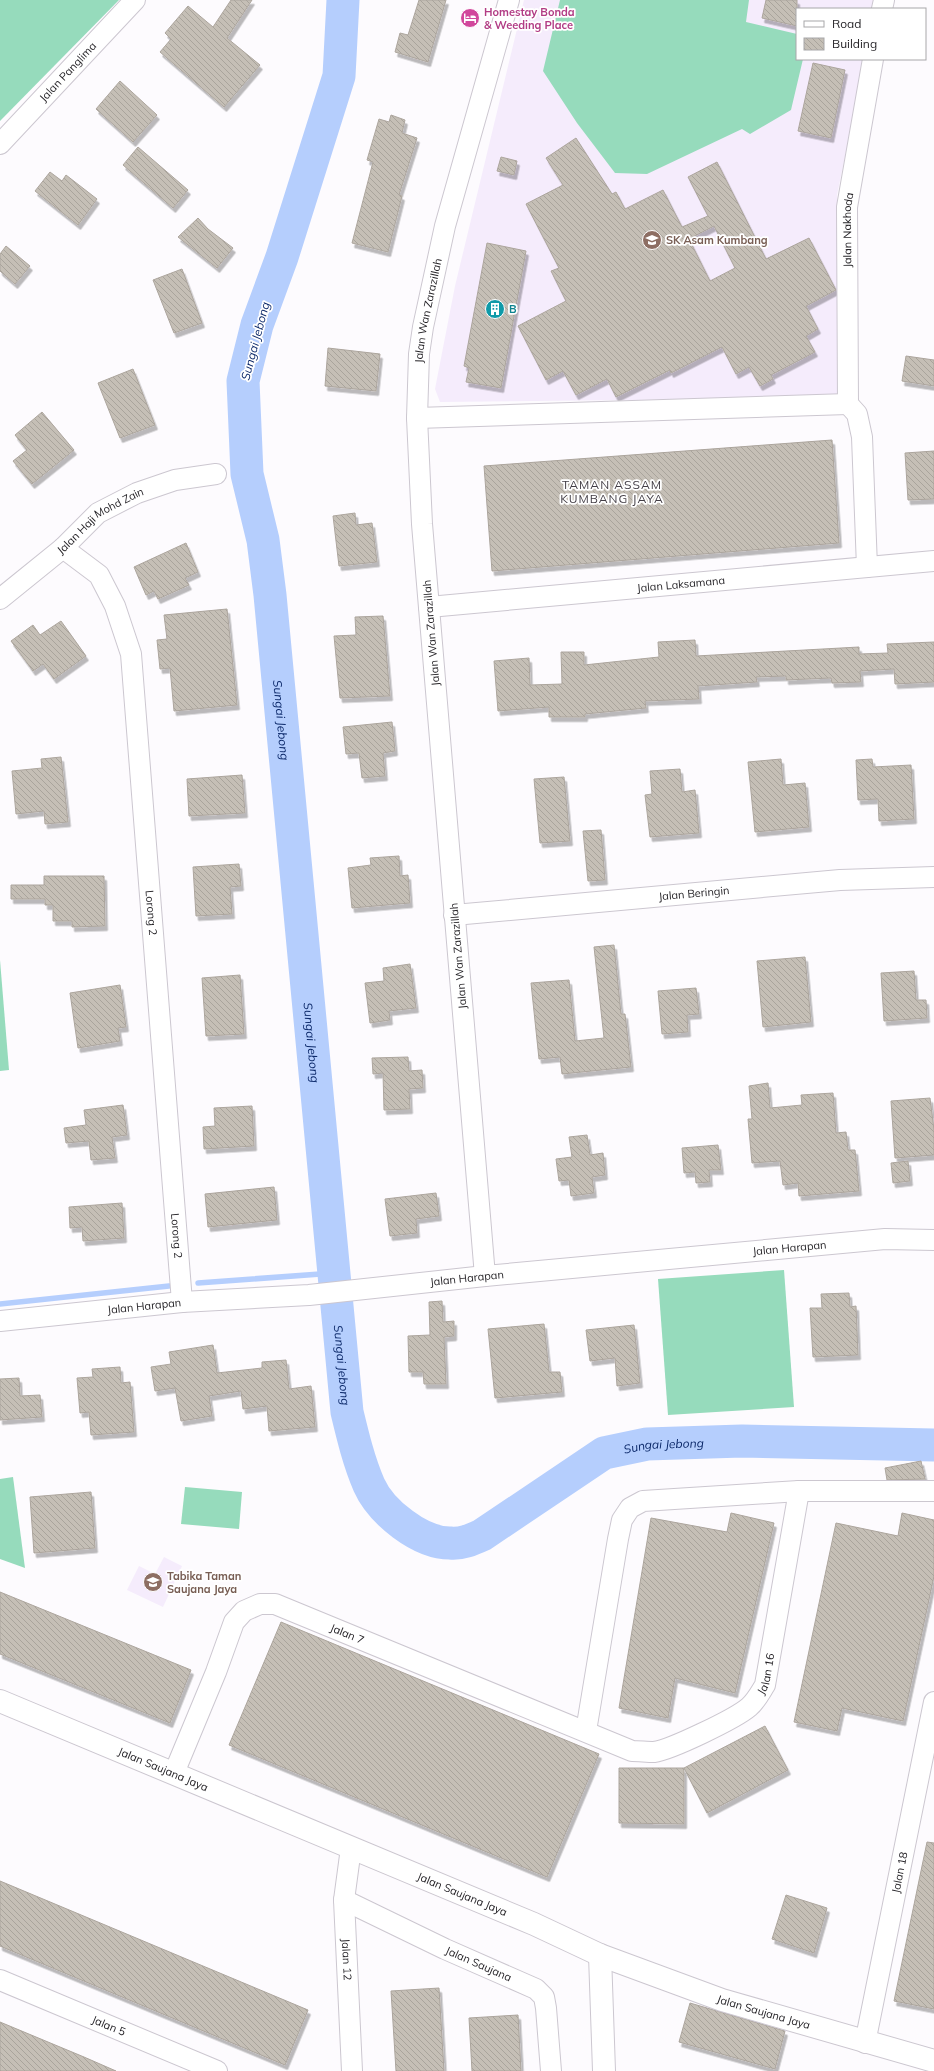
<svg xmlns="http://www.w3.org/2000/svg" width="934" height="2071" font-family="Mulish,sans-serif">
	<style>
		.built { fill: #f5ecfc }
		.grass { fill: #96dbbc }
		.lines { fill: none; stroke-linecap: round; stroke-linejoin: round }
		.stream { stroke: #b5cefd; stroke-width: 5.5 }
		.river { stroke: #b5cefd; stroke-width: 33 }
		.building { fill: url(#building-back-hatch); stroke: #aca59d; fill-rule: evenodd; filter: url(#shadow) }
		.street-casing { stroke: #ccc7d0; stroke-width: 22 }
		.secondary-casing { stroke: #ccc7d0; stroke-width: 24 }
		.street { stroke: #fff; stroke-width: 20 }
		.secondary { stroke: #fff; stroke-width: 22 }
		.labels { text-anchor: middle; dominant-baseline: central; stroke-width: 3.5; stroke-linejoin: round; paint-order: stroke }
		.hotel-label { font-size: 11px; font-weight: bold; fill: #b23c85; stroke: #fff; text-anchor: start }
		.street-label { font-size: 11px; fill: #262428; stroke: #fff }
		.education-label { font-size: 11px; font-weight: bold; fill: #785e54; stroke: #fff; text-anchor: start }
		.culture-label { font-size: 11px; font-weight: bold; fill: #0d838f; stroke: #fff; text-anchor: start }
		.water-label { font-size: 12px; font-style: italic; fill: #0b2869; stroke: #fff }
		.neighbourhood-label { font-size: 12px; letter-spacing: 1px; fill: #413c44; stroke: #fff }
	</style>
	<defs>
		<pattern id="building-back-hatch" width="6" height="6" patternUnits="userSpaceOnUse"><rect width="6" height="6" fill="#c5bfb6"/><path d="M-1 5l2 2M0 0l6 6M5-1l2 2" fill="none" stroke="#a9a49c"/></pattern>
		<filter id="shadow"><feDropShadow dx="2.5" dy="4.5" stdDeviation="0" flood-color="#0004"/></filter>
	</defs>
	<rect width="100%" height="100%" fill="#fdfbfe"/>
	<g class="built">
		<polygon points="524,0 877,0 875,9 797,9 797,59 865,59 837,195 841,398 440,402 435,389 455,286"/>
		<polygon points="164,1557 182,1566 163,1607 127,1590 139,1566 155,1574"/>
	</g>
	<g class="grass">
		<polygon points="0,0 119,0 0,121"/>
		<polygon points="560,0 749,0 746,22 797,34 797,59 803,59 791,110 750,134 742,129 647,174 615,173 577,123 543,71"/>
		<polygon points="0,960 9,1070 0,1071"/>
		<polygon points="784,1270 794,1407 668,1415 658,1279"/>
		<polygon points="13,1477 25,1568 0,1559 0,1479"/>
		<polygon points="185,1487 242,1492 239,1529 181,1524"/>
	</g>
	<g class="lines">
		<g class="stream">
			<polyline points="198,1283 334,1273"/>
			<polyline points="0,1304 169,1286"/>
		</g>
		<path class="river" id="s1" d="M 343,0 L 339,76 L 282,257 L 257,325 L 243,381 L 247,474 L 263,540 L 270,595 L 347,1412 C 353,1437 359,1462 369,1485 C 381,1512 420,1543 450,1543 C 462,1544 471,1540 482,1535 L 604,1453 L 647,1444 L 742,1441 L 934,1445"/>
	</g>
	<g class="building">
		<polygon points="231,0 252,0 227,38 260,65 224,107 160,52 171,39 165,33 188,6 213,27"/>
		<polygon points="419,0 446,0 428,62 395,52 400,33 408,35"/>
		<polygon points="766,0 797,0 797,26 762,18"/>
		<polygon points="813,63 845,70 831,138 798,131"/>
		<polygon points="120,81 157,115 133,142 96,109"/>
		<polygon points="391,115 405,120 402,133 417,138 399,195 402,196 388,252 352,243 373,162 367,160 379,119 389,122"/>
		<path d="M 576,138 L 612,194 L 616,192 L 625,209 L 663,190 L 682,227 L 708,216 L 688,177 L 717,162 L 766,259 L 809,238 L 836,290 L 806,306 L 818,329 L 806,336 L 815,352 L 771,375 L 773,379 L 760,386 L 749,367 L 736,374 L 722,347 L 671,373 L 670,370 L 616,397 L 607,379 L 576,395 L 563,371 L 546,380 L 518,326 L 566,301 L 551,271 L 559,268 L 526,204 L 563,185 L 546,158 ZM 714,226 L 735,268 L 710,281 L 689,239 Z"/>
		<polygon points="138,147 188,190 173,208 123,165"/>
		<polygon points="501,157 517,161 514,175 497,171"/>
		<polygon points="50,172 62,181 66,175 97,199 78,225 35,191"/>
		<polygon points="198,218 208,229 233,248 217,268 178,237"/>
		<polygon points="487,243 526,251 501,388 466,382 469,368 464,366"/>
		<polygon points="6,246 30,266 15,284 0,271 0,254"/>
		<polygon points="182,269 202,323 174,333 153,280"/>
		<polygon points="328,348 380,354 376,391 325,386"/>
		<polygon points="906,356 934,360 934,386 902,381"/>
		<polygon points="133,369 155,425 120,438 98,383"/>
		<polygon points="42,412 74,450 32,484 13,461 27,450 15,435"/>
		<polygon points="832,440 839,543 492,571 484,466"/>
		<polygon points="934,451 934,499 908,500 905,453"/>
		<polygon points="355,513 356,525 372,523 377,562 339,566 333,516"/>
		<polygon points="186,543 198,572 185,578 189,585 158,599 154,591 146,595 134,567"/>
		<polygon points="227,609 237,705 174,711 170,668 160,669 157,640 167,639 164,615"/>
		<polygon points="383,616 390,696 340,698 334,636 356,635 355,617"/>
		<polygon points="61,621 86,656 54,679 43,664 33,671 11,641 33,625 40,635"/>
		<polygon points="695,640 696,656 859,647 859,654 888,653 887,644 934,642 934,682 895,684 894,669 860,671 861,682 832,683 831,678 786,680 786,676 756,677 757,682 698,686 699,699 645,701 646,708 585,714 585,717 549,717 549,707 498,711 494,661 529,658 530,685 562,684 561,652 584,652 584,665 659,657 658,642"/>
		<polygon points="392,722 395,751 383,753 385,776 362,778 359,753 346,754 343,727"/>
		<polygon points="61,757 68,822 45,824 44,811 16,814 12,771 42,768 41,759"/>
		<polygon points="781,759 783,785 805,783 809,827 755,832 748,762"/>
		<polygon points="872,759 873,767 911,765 914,819 879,821 878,799 858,800 856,760"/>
		<polygon points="680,769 682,792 695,790 699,833 650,837 645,795 652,794 650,771"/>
		<polygon points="242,775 245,813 189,816 187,779"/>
		<polygon points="564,777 570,841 540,843 534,779"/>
		<polygon points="601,830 605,880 588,881 583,831"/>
		<polygon points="399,856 400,876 408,875 410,903 352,908 348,868 371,865 370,858"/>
		<polygon points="239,864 241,886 230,887 232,914 196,916 193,867"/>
		<polygon points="44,876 104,876 105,926 72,927 72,921 53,921 53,905 45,905 45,899 11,899 11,885 44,885"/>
		<polygon points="614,945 621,1014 625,1014 631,1067 562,1074 560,1057 539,1059 531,983 569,980 575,1041 604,1038 594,947"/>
		<polygon points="805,957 811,1022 763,1027 757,961"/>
		<polygon points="410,964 416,1008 389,1011 390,1020 370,1023 365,983 384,981 383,968"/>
		<polygon points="914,971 916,1000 926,1000 927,1018 884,1021 881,973"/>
		<polygon points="240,975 244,1034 206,1036 202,978"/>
		<polygon points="120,985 126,1027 118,1028 120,1041 78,1048 70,993"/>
		<polygon points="696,988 699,1014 687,1015 688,1032 662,1034 658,991"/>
		<polygon points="408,1057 409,1071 422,1070 423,1088 409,1089 410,1109 384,1110 383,1073 373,1074 372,1058"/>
		<polygon points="768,1083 770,1108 802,1105 801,1095 833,1093 836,1133 846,1132 848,1150 855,1150 859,1191 799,1196 798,1183 783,1185 780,1161 752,1163 748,1119 752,1119 749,1086"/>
		<polygon points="930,1098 934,1130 934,1155 895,1158 891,1101"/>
		<polygon points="123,1105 127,1135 112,1137 115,1158 91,1160 89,1141 66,1143 64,1128 86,1125 84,1110"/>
		<polygon points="252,1106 254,1146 204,1149 203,1127 215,1126 214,1108"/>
		<polygon points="587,1135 590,1155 603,1153 605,1175 592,1177 594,1193 571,1196 569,1180 559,1181 556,1159 572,1157 569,1137"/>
		<polygon points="718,1145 721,1170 709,1170 710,1182 696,1183 695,1172 684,1173 682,1148"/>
		<polygon points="908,1161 910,1181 893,1183 891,1163"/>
		<polygon points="274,1187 277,1220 208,1227 205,1194"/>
		<polygon points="436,1193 439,1216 416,1219 417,1233 390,1236 385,1199"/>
		<polygon points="122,1203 124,1238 83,1241 82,1227 70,1228 69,1207"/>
		<polygon points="849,1293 850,1307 856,1306 858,1355 813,1357 810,1308 822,1308 821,1294"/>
		<polygon points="442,1301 443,1322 454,1321 454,1336 444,1337 446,1384 424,1384 423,1372 409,1372 408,1336 430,1335 429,1302"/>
		<polygon points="544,1324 549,1372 560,1372 562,1392 495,1398 488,1329"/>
		<polygon points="634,1325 640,1383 617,1386 615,1358 590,1361 586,1330"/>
		<polygon points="213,1345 217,1373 262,1368 262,1362 286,1360 289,1389 311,1386 315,1427 269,1431 267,1406 243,1409 241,1391 209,1396 212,1416 181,1421 175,1388 155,1391 151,1367 171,1364 169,1352"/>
		<polygon points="120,1367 121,1383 130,1382 134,1432 91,1435 89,1412 80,1413 77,1378 93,1377 92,1369"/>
		<polygon points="19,1378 20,1396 40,1395 42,1417 0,1420 0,1379"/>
		<polygon points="921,1461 925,1479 887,1480 885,1468"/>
		<polygon points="91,1492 95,1548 34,1553 30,1497"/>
		<polygon points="731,1513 774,1523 735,1693 675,1678 668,1718 619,1708 651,1518 727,1532"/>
		<polygon points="902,1513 934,1520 934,1576 903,1721 842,1708 837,1731 794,1722 836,1523 898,1536"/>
		<polygon points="0,1592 191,1670 170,1723 0,1654"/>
		<polygon points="281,1622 599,1754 547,1877 229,1745"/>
		<polygon points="765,1726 788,1770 707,1813 684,1768"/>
		<polygon points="619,1768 684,1768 684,1824 619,1823"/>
		<polygon points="927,1842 934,1843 934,2009 894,2001"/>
		<polygon points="0,1881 308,2010 285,2065 0,1946"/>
		<polygon points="786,1895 827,1908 814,1953 772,1939"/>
		<polygon points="439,1988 444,2071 396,2071 391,1991"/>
		<polygon points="690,2003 785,2031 775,2069 679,2042"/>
		<polygon points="518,2015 521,2071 472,2071 469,2018"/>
		<polygon points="0,2022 84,2057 116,2071 0,2071"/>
	</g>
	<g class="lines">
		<g class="street-casing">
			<g id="street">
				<polyline points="882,9 884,0"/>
				<path id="s2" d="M 0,144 L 135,0"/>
				<path id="s3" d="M 848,404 L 847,207 L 873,59"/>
				<polyline points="848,404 857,414 862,437 867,567"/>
				<polyline points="417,418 848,404"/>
				<path id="s4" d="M 63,548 L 99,575 L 115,606 L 131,654 L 182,1302"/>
				<path id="s5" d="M 0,599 L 63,548 L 98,513 L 137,493 L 175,480 L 216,474"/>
				<path id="s6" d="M 429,607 L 934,561"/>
				<path id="s7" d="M 454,915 L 840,880 L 934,877"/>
				<path id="s8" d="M 485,1276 L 422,524 L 417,418 L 419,354 L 423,327 L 445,226 L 509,0"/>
				<path id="s9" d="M 0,1321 L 182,1302 L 309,1295 L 485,1276 L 885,1239 L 934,1240"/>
				<polyline points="586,1731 618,1539 622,1520 630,1508 643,1501 799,1491 934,1491"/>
				<path id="s10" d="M 174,1773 L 216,1672 L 234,1622 L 244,1611 L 260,1604 L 275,1604 L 632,1751 C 639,1751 647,1752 654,1752 C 670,1750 735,1719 749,1707 C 756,1701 760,1693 765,1685 L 799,1491"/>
				<path id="s11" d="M 351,1848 L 344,1900 L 352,2071"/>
				<path id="s12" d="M 344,1900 L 445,1949 L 536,1989 L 544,1997 L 546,2008 L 551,2071"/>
				<path id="s13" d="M 0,1980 L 217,2071"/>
				<path id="s14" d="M 865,2043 L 934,1702"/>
			</g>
		</g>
		<g class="secondary-casing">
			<g id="secondary">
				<path id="s15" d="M 0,1701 L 534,1924 L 600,1955 L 722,2000 L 934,2061"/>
				<polyline points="600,1955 604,2071"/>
			</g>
		</g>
		<use href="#street" class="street"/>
		<use href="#secondary" class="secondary"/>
	</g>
	<defs>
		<g id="hotel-disc" transform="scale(1)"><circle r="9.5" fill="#d1479c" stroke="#fff"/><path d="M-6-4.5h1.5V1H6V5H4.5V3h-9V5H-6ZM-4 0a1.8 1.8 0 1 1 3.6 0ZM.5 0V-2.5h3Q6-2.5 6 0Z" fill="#fff"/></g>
		<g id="school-disc" transform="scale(1)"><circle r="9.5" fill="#8d6e63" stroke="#fff"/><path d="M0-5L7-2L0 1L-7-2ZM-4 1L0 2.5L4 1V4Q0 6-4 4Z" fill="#fff"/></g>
		<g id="building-disc" transform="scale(1)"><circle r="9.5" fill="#0f9aa8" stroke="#fff"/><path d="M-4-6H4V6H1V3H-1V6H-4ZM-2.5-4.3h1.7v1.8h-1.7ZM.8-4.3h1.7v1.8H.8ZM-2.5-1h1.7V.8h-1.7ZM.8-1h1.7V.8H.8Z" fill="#fff"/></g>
	</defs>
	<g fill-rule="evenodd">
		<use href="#hotel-disc" x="470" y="18"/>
		<use href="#school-disc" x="652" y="240"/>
		<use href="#building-disc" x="495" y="309"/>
		<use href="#school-disc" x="153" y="1582"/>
	</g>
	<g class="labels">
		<g class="hotel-label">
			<text x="484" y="12">Homestay Bonda<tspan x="484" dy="13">&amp; Weeding Place</tspan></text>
		</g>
		<g class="street-label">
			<text stroke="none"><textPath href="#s2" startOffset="99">Jalan Panglima</textPath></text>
			<text stroke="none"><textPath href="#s3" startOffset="174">Jalan Nakhoda</textPath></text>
			<text stroke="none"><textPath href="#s8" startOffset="969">Jalan Wan Zarazillah</textPath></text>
			<text stroke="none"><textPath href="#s5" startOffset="128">Jalan Haji Mohd Zain</textPath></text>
			<text stroke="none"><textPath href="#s6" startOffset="253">Jalan Laksamana</textPath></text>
			<text transform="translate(431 633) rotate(-95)">Jalan Wan Zarazillah</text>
			<text stroke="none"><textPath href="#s7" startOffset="241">Jalan Beringin</textPath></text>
			<text stroke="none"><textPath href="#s4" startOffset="390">Lorong 2</textPath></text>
			<text transform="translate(458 956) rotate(-95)">Jalan Wan Zarazillah</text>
			<text stroke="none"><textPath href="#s4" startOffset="714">Lorong 2</textPath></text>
			<text stroke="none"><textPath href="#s9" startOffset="793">Jalan Harapan</textPath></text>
			<text stroke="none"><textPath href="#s9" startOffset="469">Jalan Harapan</textPath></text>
			<text stroke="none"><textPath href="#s9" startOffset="145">Jalan Harapan</textPath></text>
			<text stroke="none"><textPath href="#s10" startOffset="288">Jalan 7</textPath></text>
			<text stroke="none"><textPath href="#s10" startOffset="762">Jalan 16</textPath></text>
			<text stroke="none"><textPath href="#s15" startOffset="177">Jalan Saujana Jaya</textPath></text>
			<text stroke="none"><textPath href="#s14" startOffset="174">Jalan 18</textPath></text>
			<text stroke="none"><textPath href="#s15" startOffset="501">Jalan Saujana Jaya</textPath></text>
			<text stroke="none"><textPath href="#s11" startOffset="112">Jalan 12</textPath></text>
			<text stroke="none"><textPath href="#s12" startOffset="149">Jalan Saujana</textPath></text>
			<text stroke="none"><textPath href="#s15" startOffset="825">Jalan Saujana Jaya</textPath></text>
			<text stroke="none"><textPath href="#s13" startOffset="118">Jalan 5</textPath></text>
		</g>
		<g class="education-label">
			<text x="666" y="240">SK Asam Kumbang</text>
			<text x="167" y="1576">Tabika Taman<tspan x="167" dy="13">Saujana Jaya</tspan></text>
		</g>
		<g class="culture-label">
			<text x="509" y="309">B</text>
		</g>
		<g class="water-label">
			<text transform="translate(255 341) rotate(-75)">Sungai Jebong</text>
			<text stroke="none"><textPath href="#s1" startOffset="738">Sungai Jebong</textPath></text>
			<text stroke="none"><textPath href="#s1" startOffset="1062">Sungai Jebong</textPath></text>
			<text stroke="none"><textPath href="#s1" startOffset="1386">Sungai Jebong</textPath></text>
			<text stroke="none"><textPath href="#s1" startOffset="1854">Sungai Jebong</textPath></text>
		</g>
		<g class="neighbourhood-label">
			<text x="612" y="484">TAMAN ASSAM<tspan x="612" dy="14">KUMBANG JAYA</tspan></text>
		</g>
	</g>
	<rect x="796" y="8" width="130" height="52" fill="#ffffff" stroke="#a8a7a9"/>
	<rect x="804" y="21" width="20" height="6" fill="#ffffff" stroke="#a8a7a9"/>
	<text x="832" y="28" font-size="12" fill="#262428">Road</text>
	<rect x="804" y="38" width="20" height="12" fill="url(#building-back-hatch)" stroke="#a8a7a9"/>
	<text x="832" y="48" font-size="12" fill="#262428">Building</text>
</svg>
